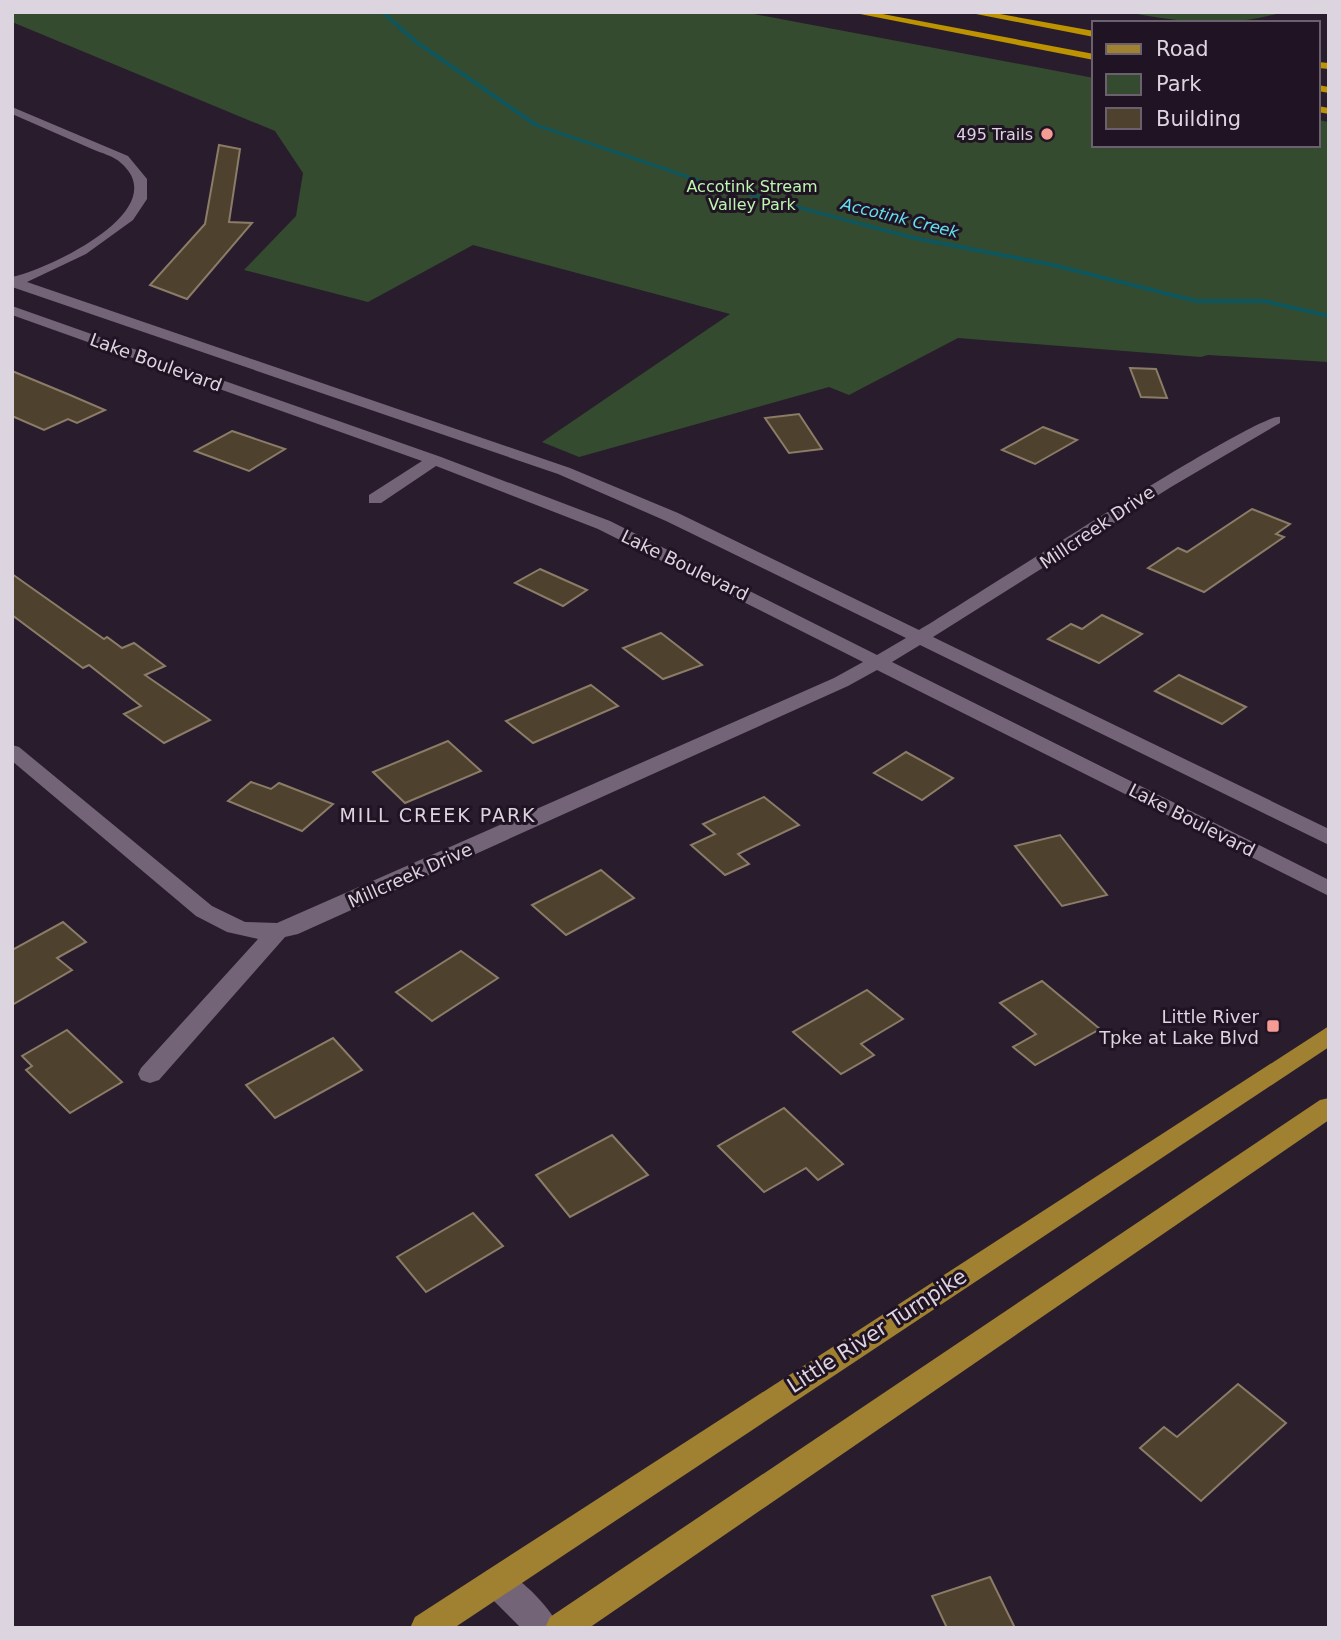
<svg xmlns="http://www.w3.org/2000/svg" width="1341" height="1640" font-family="'DejaVu Sans',sans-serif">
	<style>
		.green { fill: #344b2f }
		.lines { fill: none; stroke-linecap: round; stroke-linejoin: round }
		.stream { fill: #0d565d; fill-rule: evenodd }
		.building { fill: #4e412e; stroke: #8b7c67; stroke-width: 2 }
		.minor { fill: #746478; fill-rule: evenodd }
		.major { fill: #a08031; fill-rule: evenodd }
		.highway { fill: #be9301; fill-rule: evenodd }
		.poi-dot { fill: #f59c94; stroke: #201323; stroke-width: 2.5 }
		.labels { text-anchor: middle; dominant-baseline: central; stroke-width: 6; stroke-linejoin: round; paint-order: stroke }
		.far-poi-label { font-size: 16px; fill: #dcd4df; stroke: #201323; text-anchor: end }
		.far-park-label { font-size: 16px; fill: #bbf6af; stroke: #201323 }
		.far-water-label { font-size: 16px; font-style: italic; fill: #63e1f0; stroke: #201323 }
		.street-label { font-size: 18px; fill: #dcd4df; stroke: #201323 }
		.poi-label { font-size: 18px; fill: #dcd4df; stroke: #201323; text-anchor: end }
		.neighbourhood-label { font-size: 19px; letter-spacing: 2px; fill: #dcd4df; stroke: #201323 }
		.near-street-label { font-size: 21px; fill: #dcd4df; stroke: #201323 }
	</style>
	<rect width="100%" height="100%" fill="#291d2d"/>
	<g class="green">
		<polygon points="12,12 743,12 1094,78 1094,145 1318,145 1318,120 1329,122 1329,362 1208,355 1201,357 958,338 849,395 829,387 579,457 542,442 730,314 473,245 368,302 244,270 296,216 303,173 275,131 12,22"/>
		<path d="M 1125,12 L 1283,12 C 1227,29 1182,22 1125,12 Z"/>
	</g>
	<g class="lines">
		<polygon class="stream" points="380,12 385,12 417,40 538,124 705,181 914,236 1053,263 1196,299 1264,299 1329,314 1329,318 1264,303 1196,303 1053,267 914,240 701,183 534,126 413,42"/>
	</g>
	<g class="building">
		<polygon points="219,145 240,149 229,222 252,223 187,299 150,285 205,224"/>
		<polygon points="1130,368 1156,369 1167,398 1141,397"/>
		<polygon points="12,371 70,395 105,410 77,423 68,419 44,430 12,416"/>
		<polygon points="799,414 822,449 789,453 765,418"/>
		<polygon points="1043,427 1077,440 1035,464 1002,450"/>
		<polygon points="232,431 285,449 249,471 195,451"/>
		<polygon points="1252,509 1290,524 1276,534 1284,537 1204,592 1148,568 1178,548 1187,552"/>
		<polygon points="540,569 587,590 563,606 515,583"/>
		<polygon points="12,574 104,639 107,637 122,648 134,643 165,666 145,675 210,720 164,743 124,714 141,706 89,665 83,668 12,615"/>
		<polygon points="1102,615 1142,634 1099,663 1048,639 1071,624 1082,629"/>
		<polygon points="661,633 702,665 663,679 623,648"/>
		<polygon points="1179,675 1246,707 1222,724 1155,691"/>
		<polygon points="591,685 618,706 533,743 506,721"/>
		<polygon points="448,741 481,771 405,803 373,772"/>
		<polygon points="906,752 953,778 922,800 874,773"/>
		<polygon points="251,782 271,789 279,783 333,804 302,831 228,801"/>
		<polygon points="764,797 799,825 738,854 749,864 725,875 691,845 715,834 703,824"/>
		<polygon points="1060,835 1107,895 1062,906 1015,846"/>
		<polygon points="601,870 634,898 566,935 532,905"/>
		<polygon points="63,922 86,942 57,958 72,970 12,1005 12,950"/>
		<polygon points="461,951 498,978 432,1021 396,992"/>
		<polygon points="1042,981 1100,1029 1035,1065 1013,1047 1036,1034 1000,1003"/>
		<polygon points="867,990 903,1019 861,1044 874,1055 841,1074 793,1032"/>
		<polygon points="67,1030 122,1082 70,1113 26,1070 32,1066 22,1056"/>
		<polygon points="333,1038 362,1070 275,1118 246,1085"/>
		<polygon points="784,1108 843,1164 818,1180 806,1168 764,1192 718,1146"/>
		<polygon points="612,1135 648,1175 570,1217 536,1175"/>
		<polygon points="473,1213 503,1246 426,1292 397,1257"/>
		<polygon points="1238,1384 1286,1423 1201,1501 1140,1448 1164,1427 1177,1437"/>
		<polygon points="990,1577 1015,1628 947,1628 932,1596"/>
	</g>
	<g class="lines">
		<g class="minor">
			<path d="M 12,107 L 128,156 L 147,179 L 147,199 L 133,220 L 86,254 L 27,282 L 570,468 L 678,513 L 919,630 C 962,605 1259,411 1280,417 L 1280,423 L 1171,487 L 933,637 L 1329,829 L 1329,845 L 920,645 L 892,662 L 1329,880 L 1329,896 L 877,670 L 848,686 L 298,934 L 285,937 L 159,1080 L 150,1083 L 141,1080 L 138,1074 L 141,1068 L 258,939 L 227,932 L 196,916 L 12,761 L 12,745 L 19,747 L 212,906 L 245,922 L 277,923 L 834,678 L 863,662 L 598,529 L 436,466 L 381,503 L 369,503 L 369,495 L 422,461 L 12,315 L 12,306 L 441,457 L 610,521 L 877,655 L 906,638 L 666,521 L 558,474 L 12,287 L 12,277 C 49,269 175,210 121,163 C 114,156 101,153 92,149 C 65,137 39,126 12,114 Z"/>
			<path d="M 497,1567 C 519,1576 550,1606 559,1628 L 521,1628 L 486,1593 L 481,1582 L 486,1571 Z"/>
		</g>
		<g class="major">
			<polygon points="1329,1026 1329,1047 454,1628 410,1628 415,1617"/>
			<polygon points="1329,1098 1329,1120 589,1628 545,1628 550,1617 1320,1100"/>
		</g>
		<g class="highway">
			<polygon points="850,12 872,12 1094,54 1094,60"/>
			<polygon points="966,12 989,12 1094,31 1094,37"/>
			<polygon points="1318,62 1329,63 1329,69 1318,68"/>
			<polygon points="1318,85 1329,87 1329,93 1318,91"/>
			<polygon points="1318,106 1329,108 1329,114 1318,112"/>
		</g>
	</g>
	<g class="poi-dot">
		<circle cx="1047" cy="134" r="7"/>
		<rect x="1266" y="1019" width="14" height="14" rx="3.5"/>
	</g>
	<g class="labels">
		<g class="far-poi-label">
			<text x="1033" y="134">495 Trails</text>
		</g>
		<g class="far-park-label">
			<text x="752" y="186">Accotink Stream<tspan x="752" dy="18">Valley Park</tspan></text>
		</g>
		<g class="far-water-label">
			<text transform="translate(900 218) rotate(14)">Accotink Creek</text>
		</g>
		<g class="street-label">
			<text transform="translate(156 362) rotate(20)">Lake Boulevard</text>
			<text transform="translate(1097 527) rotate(-34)">Millcreek Drive</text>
			<text transform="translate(685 565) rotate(26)">Lake Boulevard</text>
			<text transform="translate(1192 820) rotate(27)">Lake Boulevard</text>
			<text transform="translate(410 875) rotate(-24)">Millcreek Drive</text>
		</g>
		<g class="poi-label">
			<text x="1259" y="1016">Little River<tspan x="1259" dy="21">Tpke at Lake Blvd</tspan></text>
		</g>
		<g class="neighbourhood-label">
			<text x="438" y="815">MILL CREEK PARK</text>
		</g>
		<g class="near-street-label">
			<text transform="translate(877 1331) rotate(-33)">Little River Turnpike</text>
		</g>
	</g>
	<rect width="1341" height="1640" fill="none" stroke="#dcd4df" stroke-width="28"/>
	<rect x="1092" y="21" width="228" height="126" fill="#201323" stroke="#6b606e" stroke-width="2"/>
	<rect x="1106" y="44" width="35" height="10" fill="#a08031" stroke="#6b606e" stroke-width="2"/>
	<text x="1156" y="56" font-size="21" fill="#dcd4df">Road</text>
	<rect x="1106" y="74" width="35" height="21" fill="#344b2f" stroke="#6b606e" stroke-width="2"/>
	<text x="1156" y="91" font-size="21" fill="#dcd4df">Park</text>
	<rect x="1106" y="108" width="35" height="21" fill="#4e412e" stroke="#6b606e" stroke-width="2"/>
	<text x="1156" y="126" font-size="21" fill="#dcd4df">Building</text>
</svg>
